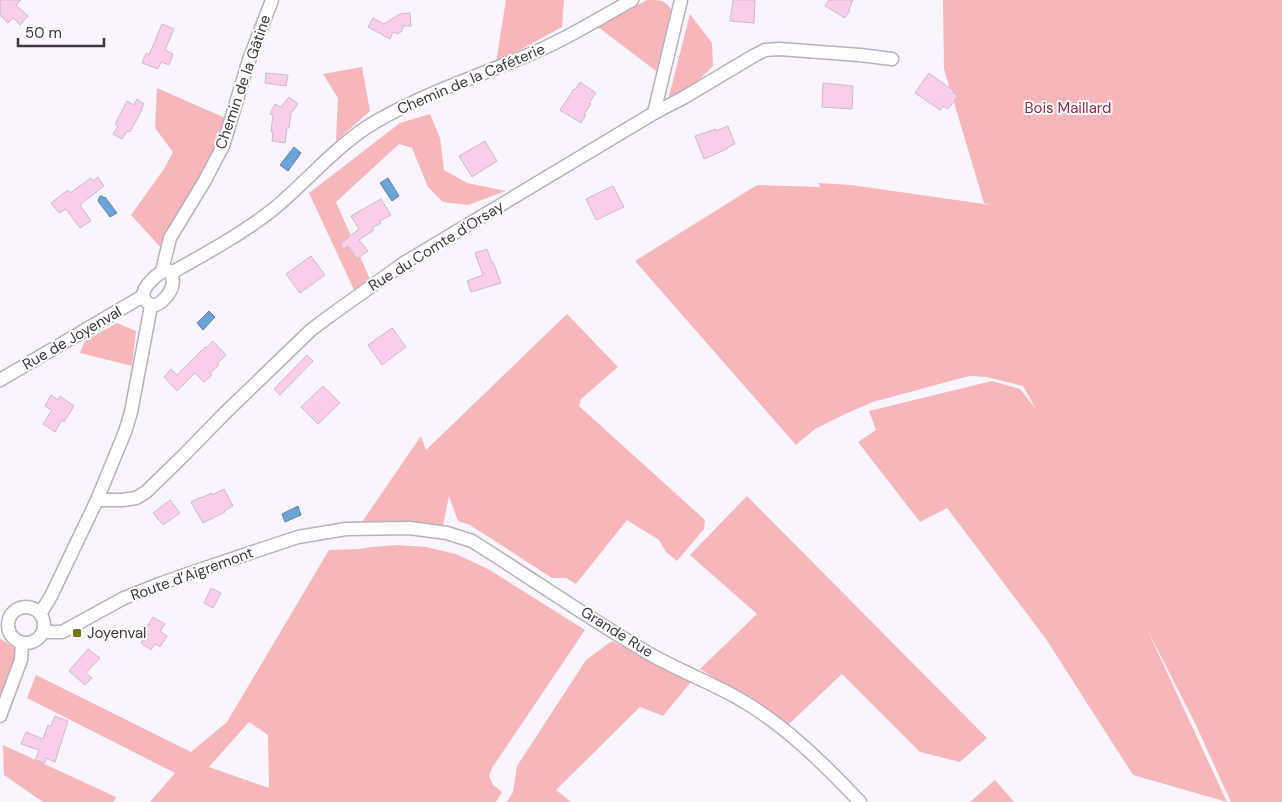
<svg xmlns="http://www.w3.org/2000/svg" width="1282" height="802" font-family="'DM Sans',sans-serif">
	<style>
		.green { fill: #f6b6ba; fill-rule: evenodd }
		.water { fill: #6aa4d8; stroke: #5c83aa }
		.building { fill: #facee8; stroke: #cabcc4 }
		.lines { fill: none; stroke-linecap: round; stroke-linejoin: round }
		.minor-casing { stroke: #b7b0bd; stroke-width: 15 }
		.minor { stroke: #fff; stroke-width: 12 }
		.poi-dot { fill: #747419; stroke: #fff; stroke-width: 2 }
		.labels { text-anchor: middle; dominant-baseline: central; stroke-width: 4; stroke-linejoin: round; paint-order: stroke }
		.street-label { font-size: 15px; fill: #3a373d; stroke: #fff }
		.park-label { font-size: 15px; fill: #8c2e3e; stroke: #fff }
		.poi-label { font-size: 15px; fill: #3a373d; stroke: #fff; text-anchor: start }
	</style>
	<rect width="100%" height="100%" fill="#faf4ff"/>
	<g class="green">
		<polygon points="506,0 564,0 562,27 496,63"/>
		<path d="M 647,0 C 664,0 664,0 673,12 L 656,71 L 598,27 Z"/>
		<polygon points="943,0 1282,0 1282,802 1231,802 1195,723 1147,629 1227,802 1133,775 1046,639 947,508 920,522 858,442 876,430 869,411 992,381 1020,389 1036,409 1023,386 987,377 969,376 873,402 843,415 815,429 796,445 635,261 757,185 820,187 818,183 851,185 991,205 984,203 944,69"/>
		<polygon points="690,14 712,43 713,66 692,87 667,104"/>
		<polygon points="362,67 370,111 336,141 338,98 323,74"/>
		<polygon points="157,88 232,121 163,250 131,215 164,169 173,152 155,128"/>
		<polygon points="430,114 440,138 444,170 467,183 506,191 468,205 443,202 428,187 412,148 399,144 336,202 372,284 355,292 309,193 400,123"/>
		<polygon points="567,314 618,367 581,399 579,406 705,520 704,529 677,561 666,552 659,540 627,520 576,584 566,578 552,578 470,525 458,521 449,496 442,530 360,525 421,436 426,450"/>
		<polygon points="117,323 136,331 132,366 80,353 85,341"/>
		<polygon points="747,496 987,738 960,762 920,752 842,674 789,724 745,696 700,669 757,614 690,555"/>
		<path d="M 398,545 L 426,547 L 456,554 L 488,569 L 585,630 L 492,768 L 489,776 L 493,785 L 502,792 L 496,802 L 150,802 L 175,773 L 27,698 L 36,675 L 191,752 L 227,722 L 329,550 L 360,549 L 371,547 ZM 249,722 L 268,735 L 269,788 L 209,767 Z"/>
		<polygon points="0,638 20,652 0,710"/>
		<polygon points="612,641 691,682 663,716 640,707 556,790 571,802 507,802 513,792 517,766 586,660"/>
		<polygon points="3,745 116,797 114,802 43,802 4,775"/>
		<polygon points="995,780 1014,802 970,802"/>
	</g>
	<g class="water">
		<polygon points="294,147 301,153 288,171 280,165"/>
		<polygon points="388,178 399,196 392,201 380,183"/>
		<polygon points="100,196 102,196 104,198 105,197 117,213 110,217 98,201"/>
		<polygon points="209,311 215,317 203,330 197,323"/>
		<polygon points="298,506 301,515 285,522 282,514"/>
	</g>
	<g class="building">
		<polygon points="0,0 21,0 16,5 28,16 20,25 13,18 8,23 0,15"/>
		<polygon points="733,0 755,0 754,23 730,21"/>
		<polygon points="829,0 853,0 849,9 850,10 845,18 825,6"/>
		<polygon points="410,13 411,26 403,26 402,31 398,34 393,32 390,39 368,27 373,18 384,24 400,14"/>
		<polygon points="162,24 174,29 165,50 173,54 169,65 161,62 158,69 142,63 146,53 149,55"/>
		<polygon points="266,73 288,75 286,86 265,83"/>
		<polygon points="929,73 954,91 953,93 958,96 948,109 943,106 940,110 915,93"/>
		<polygon points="580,82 596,93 589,103 591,104 584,114 586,115 581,123 560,110 574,89 575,90"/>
		<polygon points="823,83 853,86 852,109 822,107"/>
		<polygon points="289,97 298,104 291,113 289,128 287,128 285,143 272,141 273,132 271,132 273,115 270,114 275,104 281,107"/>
		<polygon points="137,99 144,104 141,110 142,110 130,132 127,131 122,139 113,134 118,126 115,124 127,101 134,105"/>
		<polygon points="728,126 735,144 727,148 727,149 704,159 695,136 716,129 716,131"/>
		<polygon points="485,141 497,161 472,177 459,156"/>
		<polygon points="98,177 104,186 80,205 91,221 80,228 66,209 59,213 51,203 68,190 70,193 91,178 93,181"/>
		<polygon points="613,186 624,207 596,220 586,199"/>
		<polygon points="381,199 391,215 380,221 381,223 372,228 374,230 359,240 368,251 357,259 348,246 343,249 340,244 359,229 351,216"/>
		<polygon points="487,249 492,263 493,262 501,283 471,292 467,281 483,275 475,253"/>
		<polygon points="311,256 325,275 300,293 286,274"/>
		<polygon points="392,328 406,347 382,365 368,345"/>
		<polygon points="213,341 226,355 217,364 219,365 210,373 212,375 204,382 195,373 177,391 164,377 171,369 177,375 205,347 206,348"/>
		<polygon points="307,355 313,361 280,395 274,389"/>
		<polygon points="323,386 340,403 318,424 301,407"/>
		<polygon points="51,395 58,400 60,396 74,406 64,422 62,420 55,432 43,424 52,410 45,406"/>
		<polygon points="224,489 233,506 224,511 225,512 203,523 191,502 201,497 201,498 212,493 212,495"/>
		<polygon points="170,500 180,513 163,525 153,513"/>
		<polygon points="211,588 221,593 213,608 204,603"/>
		<polygon points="153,617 165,624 160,631 167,636 160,647 155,644 151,650 141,643 144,638 141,636"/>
		<polygon points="88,649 100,658 86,673 92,678 85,685 69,671"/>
		<polygon points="55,716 68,721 55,762 46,758 45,763 35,760 39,750 21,744 26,732 43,739 48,725 51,726"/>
	</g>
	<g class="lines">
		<g class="minor-casing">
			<g id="minor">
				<polyline points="654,113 681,0"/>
				<path d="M 168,270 C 181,282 165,305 151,306 C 148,303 144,300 143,296 C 143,286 159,271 168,270 Z"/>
				<polyline points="162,271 170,238 204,182 223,146 249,60 272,0"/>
				<path d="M 171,273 C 205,254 240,235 271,211 C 307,182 335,146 375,122 C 428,91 486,74 542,49 C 573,35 602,17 632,0"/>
				<polyline points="0,380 143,296"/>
				<polyline points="97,500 122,500 136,498 146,492 183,456 225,413 311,330 331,315 404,263 654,113 683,98 755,55 765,50 779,49 860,55 892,59"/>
				<circle cx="26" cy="625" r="18"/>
				<polyline points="40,614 51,596 97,500 125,432 131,412 151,306"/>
				<path d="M 43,632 L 62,632 L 124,598 L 162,583 L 202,569 L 298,537 L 346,529 L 409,528 L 447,533 L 472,541 C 531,578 588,618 648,653 C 676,669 707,681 736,697 C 783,723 823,763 860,802"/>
				<polyline points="0,716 21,660 22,643"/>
			</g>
		</g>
		<use href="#minor" class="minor"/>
	</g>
	<rect class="poi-dot" x="72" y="628" width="10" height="10" rx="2.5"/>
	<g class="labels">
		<g class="street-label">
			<text transform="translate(471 79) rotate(-23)">Chemin de la Caféterie</text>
			<text transform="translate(243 82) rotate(-71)">Chemin de la Gâtine</text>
			<text transform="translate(436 246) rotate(-32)">Rue du Comte d'Orsay</text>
			<text transform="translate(72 338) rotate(-30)">Rue de Joyenval</text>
			<text transform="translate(192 574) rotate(-20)">Route d’Aigremont</text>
			<text transform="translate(617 632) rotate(32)">Grande Rue</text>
		</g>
		<g class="park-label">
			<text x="1068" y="108">Bois Maillard</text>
		</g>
		<g class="poi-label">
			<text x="87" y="633">Joyenval</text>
		</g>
	</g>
	<path d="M18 38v8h86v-8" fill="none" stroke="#3a373d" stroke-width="2.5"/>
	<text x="25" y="38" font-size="15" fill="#3a373d" stroke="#ffffff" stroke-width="4" paint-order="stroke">50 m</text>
</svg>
